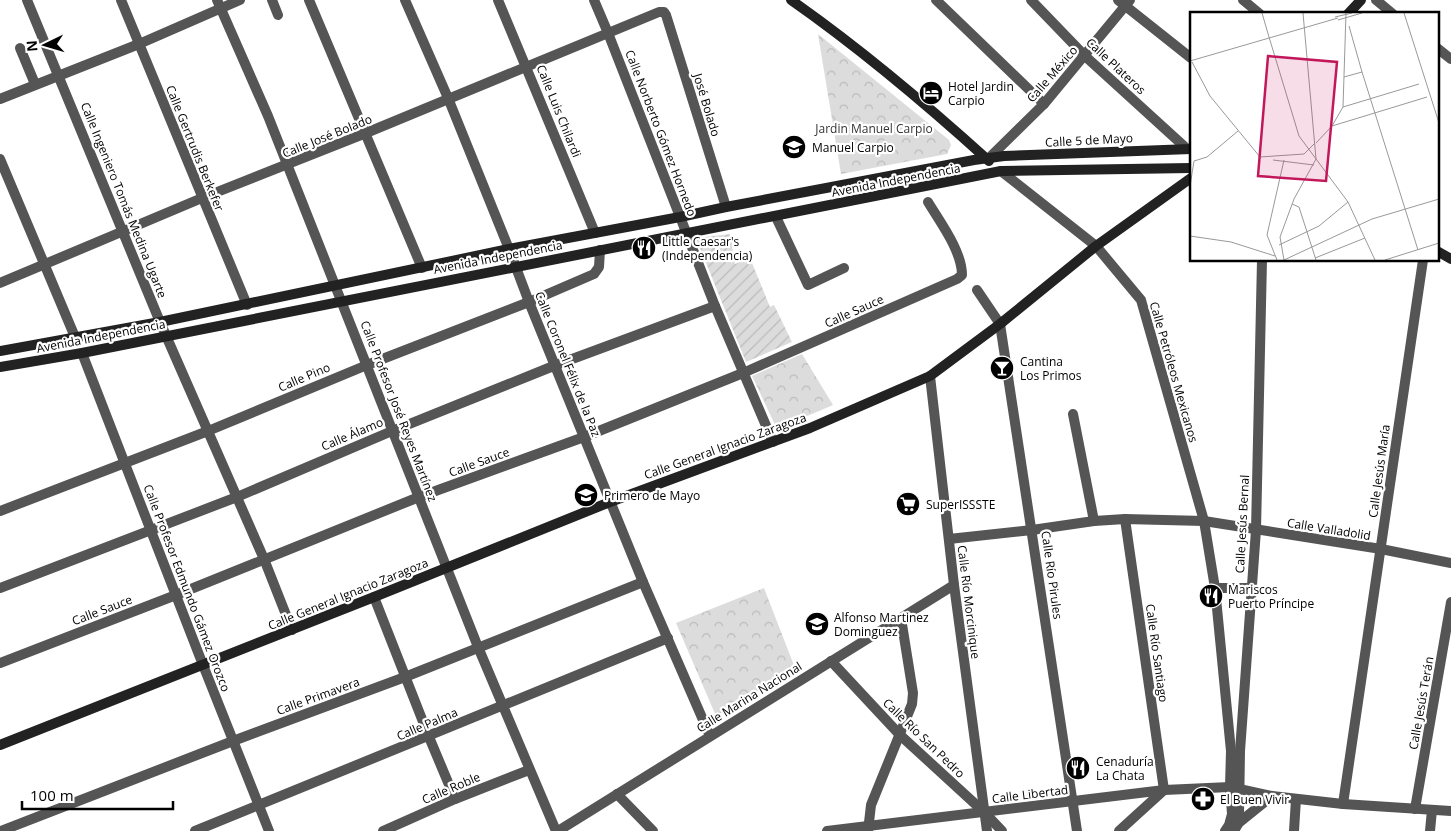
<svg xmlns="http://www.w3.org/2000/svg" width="1451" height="831" font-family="'Open Sans',sans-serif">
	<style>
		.park { fill: url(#park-crowns) }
		.garden { fill: url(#garden-furrows) }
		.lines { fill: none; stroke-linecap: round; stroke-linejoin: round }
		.minor { stroke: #555; stroke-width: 10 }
		.tertiary { stroke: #555; stroke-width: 10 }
		.secondary { stroke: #222; stroke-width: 10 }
		.labels { text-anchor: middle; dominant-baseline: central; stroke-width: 4.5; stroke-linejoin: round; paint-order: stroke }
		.street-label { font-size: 12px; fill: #000; stroke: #fff }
		.poi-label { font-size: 12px; fill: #000; stroke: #fff; text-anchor: start }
		.park-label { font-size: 12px; fill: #333; stroke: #fff }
		.inset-road { fill: none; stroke: #999; stroke-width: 1 }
		.view { fill: #c2185b; fill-opacity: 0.15; stroke: #c2185b; stroke-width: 2.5 }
		.inset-edge { fill: none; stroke: #000; stroke-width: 2.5 }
	</style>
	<defs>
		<pattern id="park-crowns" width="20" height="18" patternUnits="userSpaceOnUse" patternTransform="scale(1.25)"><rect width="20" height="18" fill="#dcdcdc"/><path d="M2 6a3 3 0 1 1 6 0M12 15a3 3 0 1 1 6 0" fill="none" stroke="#bbb"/></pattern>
		<pattern id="garden-furrows" width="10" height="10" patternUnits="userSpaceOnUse" patternTransform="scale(1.25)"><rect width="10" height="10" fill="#dcdcdc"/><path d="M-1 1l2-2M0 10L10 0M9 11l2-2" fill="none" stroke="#bbb"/></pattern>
	</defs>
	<rect width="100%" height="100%" fill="#fff"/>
	<g class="park">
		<polygon points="818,34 949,140 951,145 947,154 841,174"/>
		<polygon points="802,354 833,405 777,429 752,376"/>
		<polygon points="764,588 795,668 716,716 676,623"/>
	</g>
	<polygon class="garden" points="730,234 735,264 750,258 770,307 774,305 792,342 746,362 696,238"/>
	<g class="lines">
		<g class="minor">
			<polyline points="27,0 160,322 264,559 292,630"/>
			<polyline points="121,0 247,305"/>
			<polyline points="217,0 268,116 478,647 556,831"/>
			<polyline points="272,0 278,15"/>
			<polyline points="309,0 422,268"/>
			<polyline points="405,0 448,98 509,249 529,302 643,582 710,736"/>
			<polyline points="498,0 595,233"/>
			<polyline points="594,0 608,33 715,306 773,442"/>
			<polyline points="936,0 1044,104"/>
			<polyline points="1031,0 1085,56 1186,148"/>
			<polyline points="1118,0 1191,58"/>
			<polyline points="1243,0 1260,14"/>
			<polyline points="1376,0 1393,14"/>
			<polyline points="20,48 35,84"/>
			<polyline points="1437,48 1451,59"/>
			<polyline points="0,99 139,44 240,0"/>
			<polyline points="0,159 75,337"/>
			<polyline points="988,159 1044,104 1130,0"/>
			<polyline points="776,217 808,285 844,268"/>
			<polyline points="0,283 202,198 366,133 659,12 664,12 666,15 726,207"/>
			<polyline points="977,290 1000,324 1077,831"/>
			<polyline points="82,353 203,665 269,831"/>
			<polyline points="930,376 954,585 987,831"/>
			<polyline points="1073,414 1094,521"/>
			<polyline points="0,511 208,431 367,365 529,302 594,274 599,267 600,250"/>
			<polyline points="949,539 1032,530 1094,521 1125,519 1204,521"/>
			<polyline points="0,588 237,497 392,431 556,365 715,306"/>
			<polyline points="374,597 429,737 455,799"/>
			<polyline points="831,661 900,735 984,812 1002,831"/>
			<path d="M 0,663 L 176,595 L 419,497 L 584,437 L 743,373 L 957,279 L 962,275 C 962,251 940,222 928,202"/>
			<polyline points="617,794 653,831"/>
			<polyline points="1343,804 1423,260"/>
			<polyline points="1415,809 1451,602"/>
			<polyline points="1,831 233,741 405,677 643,582"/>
			<polyline points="195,831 668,638"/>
			<polyline points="383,831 455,799 529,770"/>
			<polyline points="558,831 954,585"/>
			<polyline points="827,831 1164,790 1230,787 1272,796 1343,804 1451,811"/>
			<polyline points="868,831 871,805 912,704 913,693 901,618"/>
			<polyline points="1119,831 1164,790 1125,519"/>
			<polyline points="1294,831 1296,799"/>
			<polyline points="1430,831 1432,810"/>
		</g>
		<g class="tertiary">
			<polyline points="1001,171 1096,246 1141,300 1204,521 1215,588 1231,751 1230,787 1232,814 1229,825 1225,831"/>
			<polyline points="1204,521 1381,549 1451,563"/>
			<polyline points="1215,588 1251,588"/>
			<polyline points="1236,825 1272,796"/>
			<polyline points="1234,831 1238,824 1239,815 1240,751 1256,530 1262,260"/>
		</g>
		<g class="secondary">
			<path d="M 791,0 C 861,49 926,104 989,161"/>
			<polyline points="1348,14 1361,0"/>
			<polyline points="1437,251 1451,259"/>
			<polyline points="0,351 160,322 509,249 680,217 726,207 974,160 1004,156 1191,149"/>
			<polyline points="0,367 82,353 1001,171 1191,168"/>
			<polyline points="0,745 374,597 610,502 810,428 930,376 1000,324 1096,246 1191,178"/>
		</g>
	</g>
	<defs>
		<g id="hotel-disc" transform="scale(1.25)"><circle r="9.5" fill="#000" stroke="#fff"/><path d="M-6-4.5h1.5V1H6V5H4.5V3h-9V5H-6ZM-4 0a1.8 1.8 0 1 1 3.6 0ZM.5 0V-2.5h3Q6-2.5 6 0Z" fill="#fff"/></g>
		<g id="school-disc" transform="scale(1.25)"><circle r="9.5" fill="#000" stroke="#fff"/><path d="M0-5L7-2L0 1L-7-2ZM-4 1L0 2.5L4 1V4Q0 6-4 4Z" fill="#fff"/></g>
		<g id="restaurant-disc" transform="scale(1.25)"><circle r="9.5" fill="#000" stroke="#fff"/><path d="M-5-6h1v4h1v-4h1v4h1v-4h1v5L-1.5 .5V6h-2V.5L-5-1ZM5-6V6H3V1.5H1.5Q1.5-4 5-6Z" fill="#fff"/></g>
		<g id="bar-disc" transform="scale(1.25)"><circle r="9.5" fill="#000" stroke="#fff"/><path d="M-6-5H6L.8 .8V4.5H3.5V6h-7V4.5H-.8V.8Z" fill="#fff"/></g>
		<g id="supermarket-disc" transform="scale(1.25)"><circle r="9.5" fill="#000" stroke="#fff"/><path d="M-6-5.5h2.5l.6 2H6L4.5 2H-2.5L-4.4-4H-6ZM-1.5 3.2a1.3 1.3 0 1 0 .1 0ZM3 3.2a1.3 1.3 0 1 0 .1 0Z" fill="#fff"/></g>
		<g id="pharmacy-disc" transform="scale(1.25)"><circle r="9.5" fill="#000" stroke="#fff"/><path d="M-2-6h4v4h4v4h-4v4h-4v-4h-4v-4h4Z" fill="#fff"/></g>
	</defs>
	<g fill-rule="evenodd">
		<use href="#hotel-disc" x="931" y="93"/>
		<use href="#school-disc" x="794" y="147"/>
		<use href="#restaurant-disc" x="644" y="248"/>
		<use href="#bar-disc" x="1002" y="368"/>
		<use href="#school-disc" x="586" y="495"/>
		<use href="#supermarket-disc" x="908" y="504"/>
		<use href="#restaurant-disc" x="1211" y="596"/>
		<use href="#school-disc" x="817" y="624"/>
		<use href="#restaurant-disc" x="1078" y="768"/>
		<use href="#pharmacy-disc" x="1203" y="799"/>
	</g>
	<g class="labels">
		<g class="street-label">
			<text transform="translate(1116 66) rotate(43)">Calle Plateros</text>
			<text transform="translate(1052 74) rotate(-49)">Calle México</text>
			<text transform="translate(707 105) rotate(73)">José Bolado</text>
			<text transform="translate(559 111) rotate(68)">Calle Luis Chilardi</text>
			<text transform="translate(661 133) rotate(69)">Calle Norberto Gómez Hornedo</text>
			<text transform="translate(327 136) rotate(-22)">Calle José Bolado</text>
			<text transform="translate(1089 140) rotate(-3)">Calle 5 de Mayo</text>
			<text transform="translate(195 148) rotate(68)">Calle Gertrudis Berkefer</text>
			<text transform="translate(896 180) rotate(-11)">Avenida Independencia</text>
			<text transform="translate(124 200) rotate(68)">Calle Ingeniero Tomás Medina Ugarte</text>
			<text transform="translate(498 257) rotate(-11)">Avenida Independencia</text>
			<text transform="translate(854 311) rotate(-24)">Calle Sauce</text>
			<text transform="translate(101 336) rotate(-11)">Avenida Independencia</text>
			<text transform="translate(568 364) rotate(68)">Calle Coronel Félix de la Paz</text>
			<text transform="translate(1174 372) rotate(74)">Calle Petróleos Mexicanos</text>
			<text transform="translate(304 377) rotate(-23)">Calle Pino</text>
			<text transform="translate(399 411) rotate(69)">Calle Profesor José Reyes Martínez</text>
			<text transform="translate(352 434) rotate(-23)">Calle Álamo</text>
			<text transform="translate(725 446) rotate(-20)">Calle General Ignacio Zaragoza</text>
			<text transform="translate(479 462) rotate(-20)">Calle Sauce</text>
			<text transform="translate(1379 471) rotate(-82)">Calle Jesús María</text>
			<text transform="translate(1242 524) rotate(-87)">Calle Jesús Bernal</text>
			<text transform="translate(1329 529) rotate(9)">Calle Valladolid</text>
			<text transform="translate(1052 575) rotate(82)">Calle Río Pirules</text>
			<text transform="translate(187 588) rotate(69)">Calle Profesor Edmundo Gámez Orozco</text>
			<text transform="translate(348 594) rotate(-22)">Calle General Ignacio Zaragoza</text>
			<text transform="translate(969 602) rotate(83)">Calle Río Morcinique</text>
			<text transform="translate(102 610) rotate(-21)">Calle Sauce</text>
			<text transform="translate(1157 653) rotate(82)">Calle Río Santiago</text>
			<text transform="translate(318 696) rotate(-20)">Calle Primavera</text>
			<text transform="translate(749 697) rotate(-32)">Calle Marina Nacional</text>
			<text transform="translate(1421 703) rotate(-80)">Calle Jesús Terán</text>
			<text transform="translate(427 724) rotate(-23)">Calle Palma</text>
			<text transform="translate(924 738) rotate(44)">Calle Río San Pedro</text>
			<text transform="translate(451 788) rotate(-23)">Calle Roble</text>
			<text transform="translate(1030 794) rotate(-7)">Calle Libertad</text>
		</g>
		<g class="poi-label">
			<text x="948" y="86">Hotel Jardin<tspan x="948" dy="14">Carpio</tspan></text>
			<text x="812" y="147">Manuel Carpio</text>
			<text x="662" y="241">Little Caesar's<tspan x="662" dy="14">(Independencia)</tspan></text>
			<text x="1020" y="361">Cantina<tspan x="1020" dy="14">Los Primos</tspan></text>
			<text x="604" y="495">Primero de Mayo</text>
			<text x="926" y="504">SuperISSSTE</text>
			<text x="1228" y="589">Mariscos<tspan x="1228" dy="14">Puerto Príncipe</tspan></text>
			<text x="834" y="617">Alfonso Martinez<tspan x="834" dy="14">Dominguez</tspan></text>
			<text x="1096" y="761">Cenaduría<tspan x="1096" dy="14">La Chata</tspan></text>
			<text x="1220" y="799">El Buen Vivir</text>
		</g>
		<g class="park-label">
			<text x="874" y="128">Jardin Manuel Carpio</text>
		</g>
	</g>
	<g transform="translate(1190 12)">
		<rect width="249" height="249" fill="#fff"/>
		<path class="inset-road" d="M 72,1 L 79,25M 214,1 L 249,111M 145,5 L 162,1M 148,8 L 172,1M 79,25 L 109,124 L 158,190 L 185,248M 0,49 L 148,6M 2,50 L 20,84 L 70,145 L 114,142 L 125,131M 172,60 L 228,238M 154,65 L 172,60 L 159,14M 153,95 L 229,72M 142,114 L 237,85M 126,131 L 142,114 L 153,95 L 156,1M 83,148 L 124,153M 0,174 L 4,149 L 17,145 L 48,119M 102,192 L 109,195 L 126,248M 0,224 L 41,230 L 85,244M 89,233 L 129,214 L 158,190M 125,246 L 175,226M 87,248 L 77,223 L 94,148M 94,248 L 182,207 L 249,187M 94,248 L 90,225 L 104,187 L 126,147 L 113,1M 195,248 L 249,231"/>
		<path class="view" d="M 78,44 L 147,50 L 136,169 L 68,164 Z"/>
		<rect width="249" height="249" class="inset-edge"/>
	</g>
	<g transform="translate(45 45) rotate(265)" stroke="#ffffff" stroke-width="4" paint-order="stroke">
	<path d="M0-4L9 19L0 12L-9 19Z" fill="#000000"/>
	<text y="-8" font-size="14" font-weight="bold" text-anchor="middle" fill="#000000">N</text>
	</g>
	<path d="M22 801v8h151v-8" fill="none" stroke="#000000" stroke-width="2.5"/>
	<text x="30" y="801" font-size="15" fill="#000000" stroke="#ffffff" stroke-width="4" paint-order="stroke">100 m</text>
</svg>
